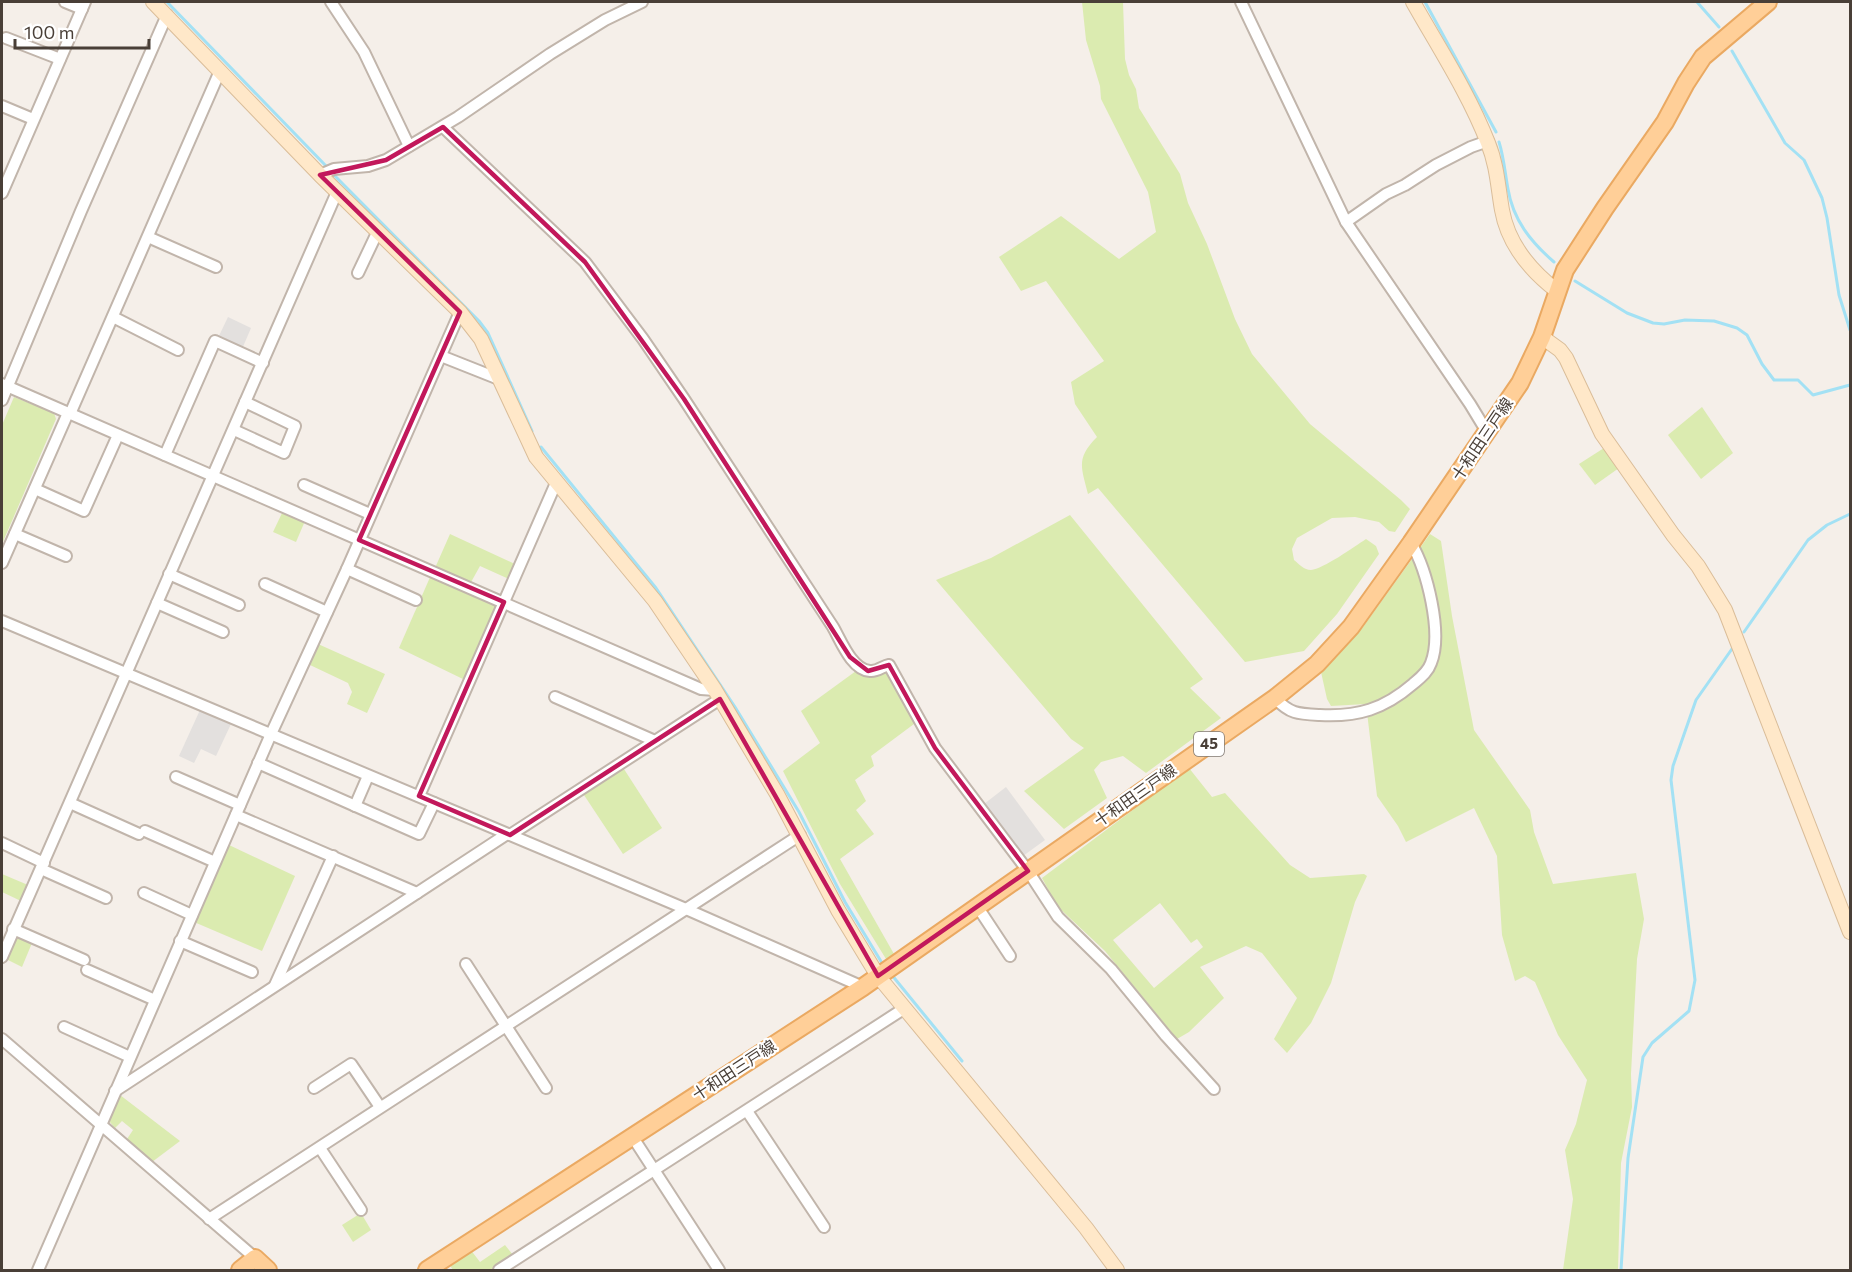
<svg xmlns="http://www.w3.org/2000/svg" width="1852" height="1272" viewBox="0 0 1852 1272" font-family="Commissioner,'Noto Sans JP',sans-serif">
  <rect width="100%" height="100%" fill="#f5efe9"/>
  <!-- green -->
  <g fill="#dbebb0" fill-rule="evenodd">
    <path d="M1082,2H1123L1125,59L1129,75L1136,89L1139,108L1180,174L1188,203L1207,244L1235,319L1252,354L1310,424L1401,500L1410,509L1395,532L1389,531L1379,522L1355,517L1332,518L1297,538L1292,549L1294,560C1299,564 1304,570 1311,570C1323,569 1354,547 1366,539L1376,546L1379,554L1337,614L1304,651L1245,662L1098,488L1088,494C1081,467 1076,458 1097,437L1075,404L1071,382L1104,361L1046,281L1021,291L999,257L1061,216L1119,259L1156,232L1148,192L1101,99L1100,86L1086,40Z"/>
    <path d="M14,397L54,413L56,419L2,544V425Z"/>
    <path d="M1702,407L1733,453L1701,479L1668,435Z"/>
    <path d="M1604,448L1619,468L1595,485L1579,464Z"/>
    <path d="M283,511L305,521L296,542L273,532Z"/>
    <path d="M1070,515L1203,679L1190,688L1221,718L1146,773L1123,756L1101,762L1094,770L1107,798L1064,829L1024,791L1084,748L1071,739L936,580L991,558Z"/>
    <path d="M450,534L517,565L511,580L480,566L470,584L435,568Z"/>
    <path d="M1430,534L1441,541L1452,616L1474,730L1530,810L1534,832L1553,884L1636,873L1644,919L1637,959L1631,1074L1632,1107L1621,1163L1618,1270H1563L1573,1199L1565,1150L1576,1124L1587,1080L1558,1035L1535,982L1525,976L1515,981L1502,935L1497,856L1474,808L1406,842L1398,826L1377,796L1366,704L1331,706L1327,699L1321,672L1363,627Z"/>
    <path d="M431,575L498,604L465,680L399,648Z"/>
    <path d="M318,644L385,674L367,713L347,704L352,692L348,683L310,665Z"/>
    <path d="M886,669L918,721L871,756L874,766L855,780L866,801L856,810L874,834L840,859L894,954L886,959L840,884L783,771L820,743L801,711L856,671L871,677Z"/>
    <path d="M622,766L662,828L623,854L582,792Z"/>
    <path d="M1189,768L1212,797L1225,793L1290,865L1310,878L1364,874L1367,876L1355,902L1331,983L1311,1023L1287,1053L1274,1039L1297,998L1262,953L1246,946L1200,967L1224,998L1189,1032L1177,1039L1105,951L1057,906L1042,878ZM1160,903L1191,943L1197,939L1203,947L1154,988L1113,940Z"/>
    <path d="M229,845L295,876L262,951L194,922Z"/>
    <path d="M2,874L28,885L21,901L2,892Z"/>
    <path d="M19,937L32,943L22,967L6,959L15,938Z"/>
    <path d="M120,1095L180,1141L152,1162L127,1139L133,1130L122,1121L115,1128L109,1121Z"/>
    <path d="M361,1213L371,1230L353,1242L342,1225Z"/>
    <path d="M505,1245L513,1255L490,1270H453L449,1264L470,1249L480,1262Z"/>
  </g>
  <!-- parking -->
  <g fill="#e3e0de">
    <path d="M228,317L251,328L242,349L218,338Z"/>
    <path d="M200,710L231,724L216,756L201,749L194,763L179,756Z"/>
    <path d="M1006,787L1045,840L1023,856L984,804Z"/>
  </g>
  <g fill="none" stroke-linecap="round" stroke-linejoin="round">
    <!-- stream -->
    <g stroke="#a3e1f4" stroke-width="3">
      <path d="M167,2L328,168"/>
      <path d="M1425,2L1496,132"/>
      <path d="M1697,2L1719,27"/>
      <path d="M1732,51L1785,143L1804,160L1822,198L1827,218L1839,295L1850,330"/>
      <path d="M1499,142C1504,158 1505,173 1508,189C1513,220 1531,242 1554,262"/>
      <path d="M332,173L479,321L488,333L532,431"/>
      <path d="M1575,281L1627,313L1653,323L1664,324L1685,320L1714,321L1737,328L1747,335L1762,364L1774,380H1798L1813,395L1850,385"/>
      <path d="M541,447L656,588L735,707L799,812L845,902L882,963"/>
      <path d="M1744,632L1808,540L1827,525L1850,514"/>
      <path d="M891,974L962,1061"/>
      <path d="M1621,1270L1628,1158L1643,1057L1652,1043L1689,1011L1695,980L1671,780L1673,766L1696,700L1734,646"/>
    </g>
    <!-- street casing -->
    <g stroke="#c1b5ab" stroke-width="14">
      <g id="street">
        <path d="M65,2L82,9"/>
        <path d="M331,2L364,52L409,146"/>
        <path d="M1241,2L1346,222L1470,404L1487,432"/>
        <path d="M6,38L60,59"/>
        <path d="M2,106L33,119"/>
        <path d="M443,127L585,262L643,339L684,399L833,627C841,641 852,670 870,671C877,672 883,666 889,665L935,748L1028,871L1058,917L1111,969L1166,1036L1214,1089"/>
        <path d="M320,175L334,169L368,166L386,160L458,117L550,54L605,20L642,2"/>
        <path d="M2,193L85,2"/>
        <path d="M1346,222L1386,194L1405,185L1436,165L1471,147L1488,141"/>
        <path d="M148,237L216,267"/>
        <path d="M358,273L377,233"/>
        <path d="M113,317L178,350"/>
        <path d="M441,356L499,379"/>
        <path d="M2,384L701,689L715,690"/>
        <path d="M2,400L81,211L167,15"/>
        <path d="M70,414L220,71"/>
        <path d="M234,430L284,453L295,426L245,402"/>
        <path d="M165,455L215,341L263,363"/>
        <path d="M304,485L370,514"/>
        <path d="M35,489L84,511L118,435"/>
        <path d="M15,534L66,556"/>
        <path d="M2,563L68,413"/>
        <path d="M347,569L416,600"/>
        <path d="M169,574L239,605"/>
        <path d="M265,584L327,612"/>
        <path d="M157,603L223,632"/>
        <path d="M2,621L686,909L863,987"/>
        <path d="M555,697L655,741"/>
        <path d="M1275,698C1290,714 1298,714 1320,715C1358,717 1384,709 1413,684C1420,678 1428,672 1431,663C1443,633 1427,570 1411,543"/>
        <path d="M258,763L419,834L434,803"/>
        <path d="M176,777L240,805"/>
        <path d="M419,796L556,483"/>
        <path d="M70,803L139,834"/>
        <path d="M355,806L368,776"/>
        <path d="M236,815L417,893"/>
        <path d="M145,831L215,862"/>
        <path d="M510,835L720,699"/>
        <path d="M2,843L44,863"/>
        <path d="M41,869L106,898"/>
        <path d="M144,893L192,915"/>
        <path d="M977,906L1010,956"/>
        <path d="M13,929L84,960"/>
        <path d="M180,941L252,972"/>
        <path d="M2,957L337,192"/>
        <path d="M466,964L546,1088"/>
        <path d="M87,970L155,1000"/>
        <path d="M275,985L333,856"/>
        <path d="M64,1027L130,1057"/>
        <path d="M2,1039L255,1258"/>
        <path d="M314,1088L351,1064L380,1107"/>
        <path d="M115,1091L507,834"/>
        <path d="M747,1111L824,1227"/>
        <path d="M632,1136L719,1270"/>
        <path d="M320,1148L361,1210"/>
        <path d="M209,1219L800,835"/>
        <path d="M38,1270L271,734L347,569L460,312"/>
        <path d="M499,1270L905,1008"/>
      </g>
    </g>
    <!-- secondary casing -->
    <g stroke="#dabd99" stroke-width="16">
      <g id="secondary">
        <path d="M153,2L320,175L460,312L481,339L536,457L655,601L715,690L777,794L838,910L878,976L1086,1228L1117,1270"/>
        <path d="M1413,2C1439,48 1469,94 1488,143C1497,165 1498,187 1502,210C1508,244 1531,271 1557,291"/>
        <path d="M1542,337L1560,350L1566,358L1602,434L1673,535L1698,566L1725,610L1850,932"/>
      </g>
    </g>
    <!-- primary casing -->
    <g stroke="#eaa962" stroke-width="20">
      <g id="primary">
        <path d="M240,1270L255,1258L268,1270"/>
        <path d="M427,1270L863,987L1275,698L1317,664L1351,627L1411,543L1520,383L1542,337L1565,270L1605,208L1665,122L1686,83L1703,57L1768,2"/>
      </g>
    </g>
    <!-- street -->
    <use href="#street" stroke="#fff" stroke-width="10"/>
    <!-- secondary -->
    <use href="#secondary" stroke="#ffe8c9" stroke-width="14"/>
    <!-- primary -->
    <use href="#primary" stroke="#ffcf98" stroke-width="16"/>
  </g>
  <!-- marked area -->
  <path fill="none" stroke="#c2185b" stroke-width="4.5" stroke-linejoin="round" d="M443,127L585,262L684,399L850,657L868,671L889,665L935,748L1028,871L878,976L720,699L510,835L419,796L504,602L359,540L460,312L320,175L386,160Z"/>
  <g text-anchor="middle" stroke-width="4.5" stroke-linejoin="round" paint-order="stroke">
    <!-- shield labels -->
    <rect fill="#fff" stroke="#807973" stroke-width="1.5" x="1194" y="732" width="30" height="24" rx="4.5"/>
    <g font-size="15" font-weight="bold" fill="#493f37">
      <text x="1209" y="749">45</text>
    </g>
    <!-- street labels -->
    <g font-size="16" fill="#493f37" stroke="#fff">
      <text transform="translate(1482 439) rotate(-56)" y="6">十和田三戸線</text>
      <text transform="translate(1135 795) rotate(-35)" y="6">十和田三戸線</text>
      <text transform="translate(734 1070) rotate(-33)" y="6">十和田三戸線</text>
    </g>
  </g>
  <!-- border -->
  <rect width="1852" height="1272" fill="none" stroke="#493f37" stroke-width="6"/>
  <!-- scale -->
  <path d="M15 39v9h134v-9" fill="none" stroke="#493f37" stroke-width="3"/>
  <text x="24" y="39" font-size="18" fill="#493f37" stroke="#ffffff" stroke-width="4.5" paint-order="stroke">100 m</text>
</svg>
